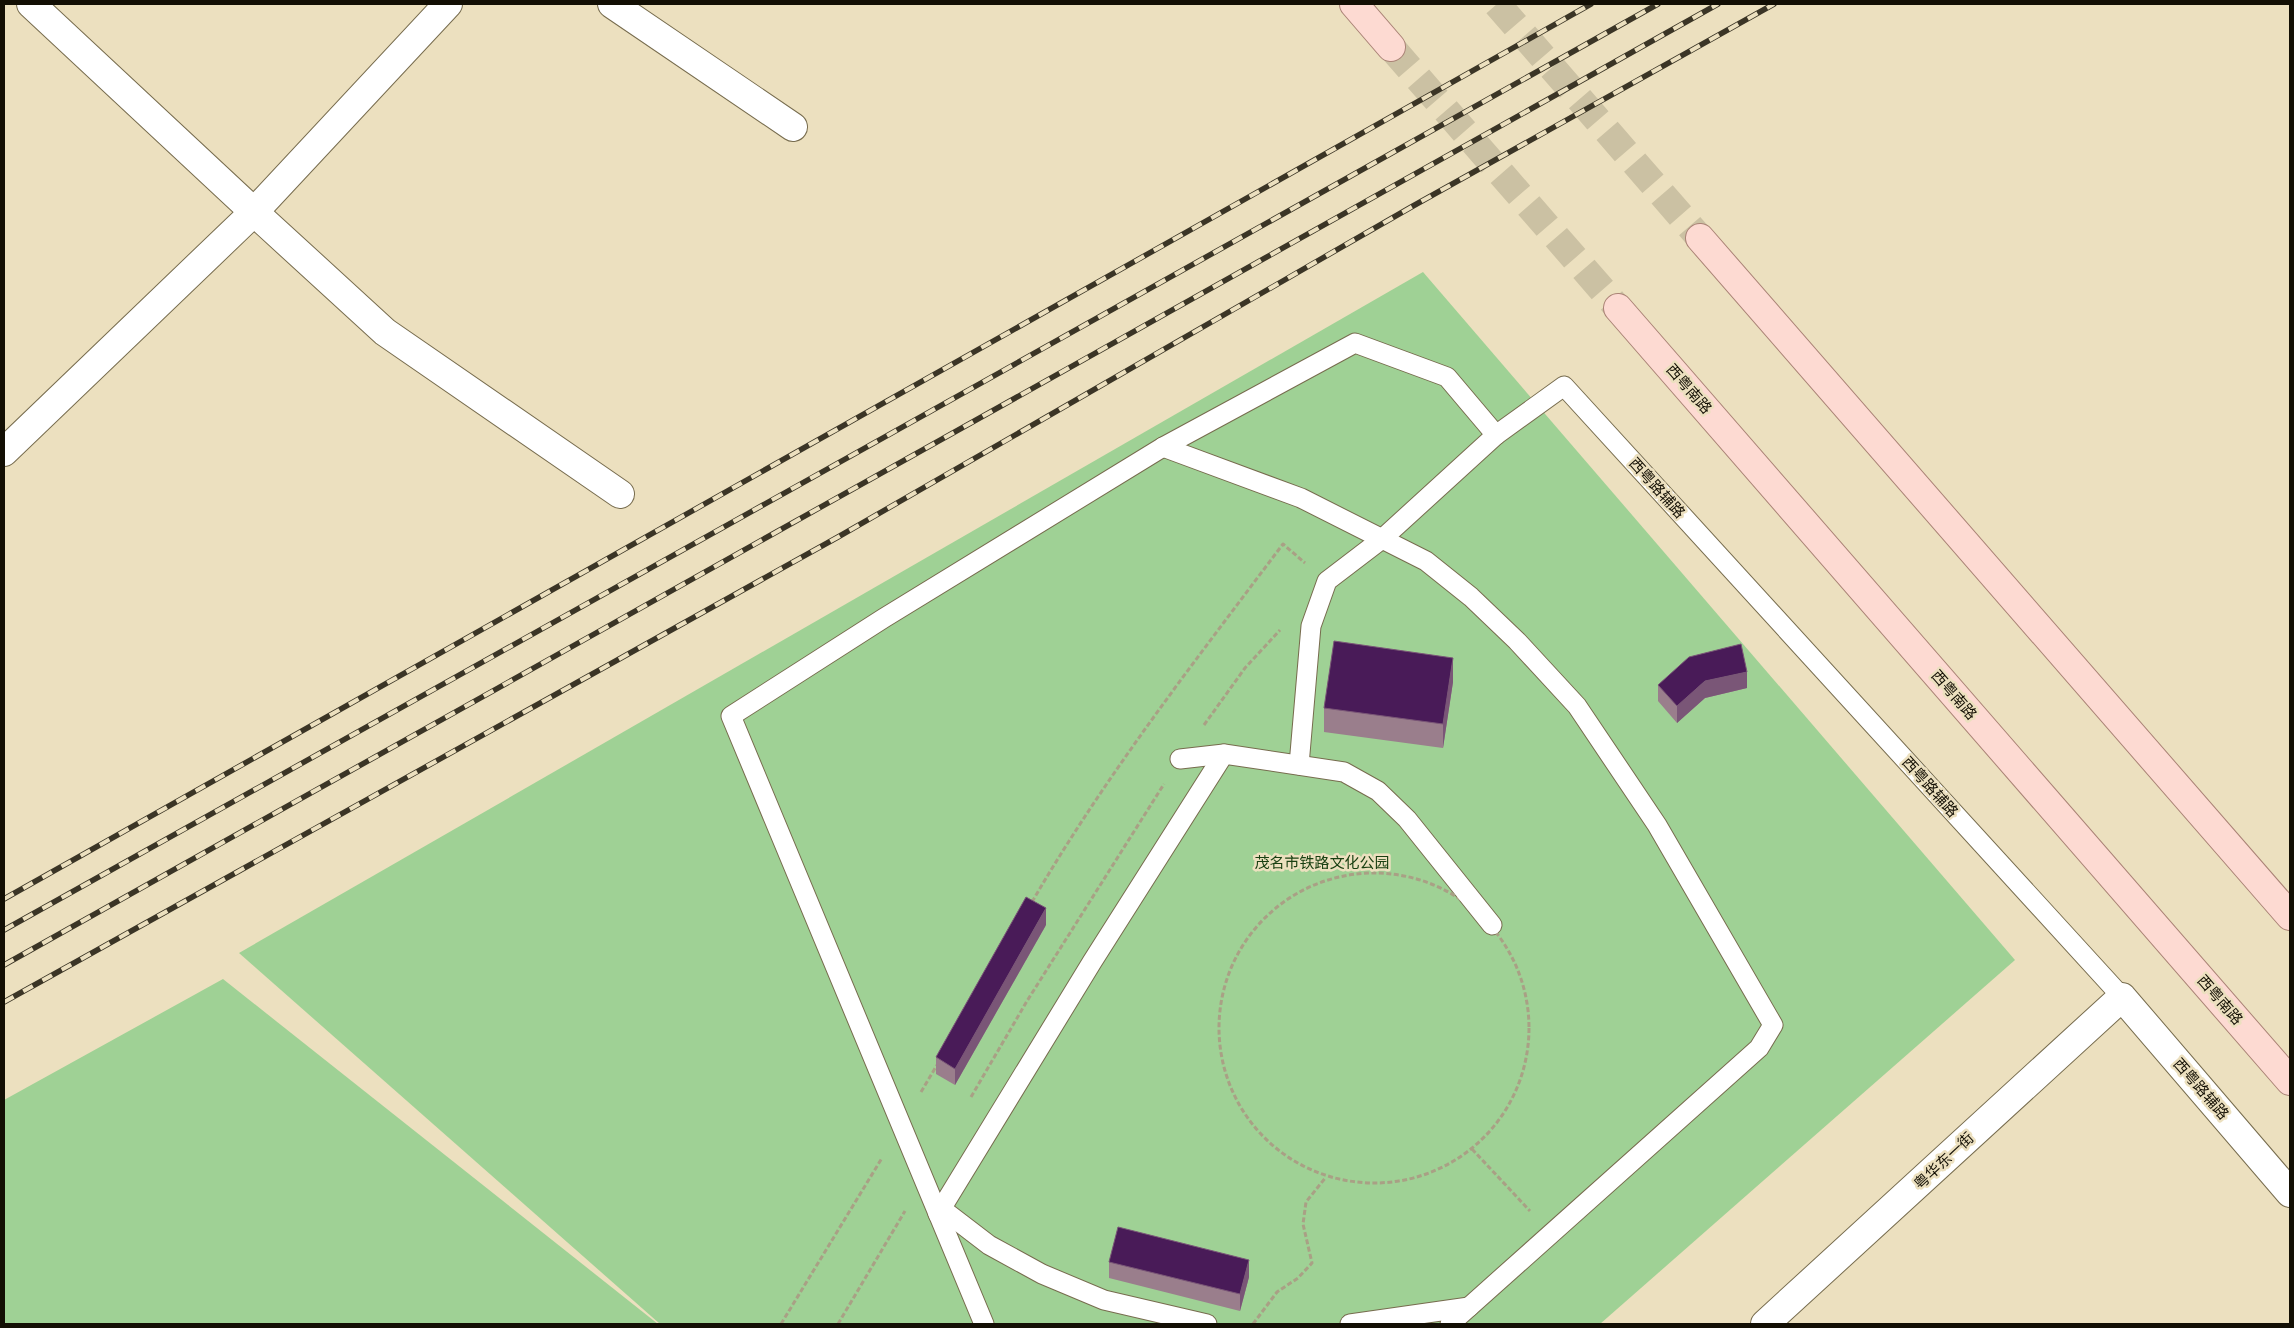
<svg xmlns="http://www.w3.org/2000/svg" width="2294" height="1328" viewBox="0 0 2294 1328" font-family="Montserrat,'Noto Sans SC',sans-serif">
  <rect width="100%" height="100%" fill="#ece0bf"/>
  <!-- green -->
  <g fill="#9fd195">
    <path d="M1423,272L2015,960L1600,1324H660L239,953Z"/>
    <path d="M223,979L658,1324H4V1100Z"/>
  </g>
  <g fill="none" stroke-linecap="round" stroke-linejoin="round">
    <!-- primary-tunnel -->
    <g stroke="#cbc1a3" stroke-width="28" stroke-dasharray="28 14" stroke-linecap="butt">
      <path d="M1497,4L1700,238"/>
      <path d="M1391,47L1618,308"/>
    </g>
    <!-- lane casing -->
    <g stroke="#776c4e" stroke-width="21">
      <g id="lane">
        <path d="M1163,447L1301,498L1426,561L1471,597L1517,641L1577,706L1657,825L1773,1025L1759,1048L1450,1324"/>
        <path d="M1180,759L1224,754L1344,772L1378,791L1407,819L1492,925"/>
        <path d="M1299,765L1311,626L1327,581L1382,539L1496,435"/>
        <path d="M942,1209L989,1245L1042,1274L1104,1300L1207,1324"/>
        <path d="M938,1214L1092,962L1224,754"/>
        <path d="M984,1324L731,716L884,618L1163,447L1355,343L1447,377L1496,435L1564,386L2122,997"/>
        <path d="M1350,1324L1469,1307"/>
      </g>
    </g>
    <!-- street casing -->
    <g stroke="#776c4e" stroke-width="30">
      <g id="street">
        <path d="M31,4L254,212L448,4"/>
        <path d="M612,4L793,127"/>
        <path d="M4,452L254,212L385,332L620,494"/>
        <path d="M1765,1324L2122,997L2290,1193"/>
      </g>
    </g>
    <!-- primary casing -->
    <g stroke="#aa8376" stroke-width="30">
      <g id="primary">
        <path d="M1354,4L1391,47"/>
        <path d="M1700,238L2290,916"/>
        <path d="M1618,308L2290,1081"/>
      </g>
    </g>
    <!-- path -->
    <g stroke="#a9a085" stroke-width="3" stroke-dasharray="5 2.5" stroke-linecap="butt">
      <path d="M1204,725L1245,668L1280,630"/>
      <circle cx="1374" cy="1028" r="155"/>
      <path d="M1032,902C1105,776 1195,661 1283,544L1305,563"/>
      <path d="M921,1092L937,1065"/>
      <path d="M971,1097L1027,1001L1164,784"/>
      <path d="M1472,1149L1530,1211"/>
      <path d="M781,1324L882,1158"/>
      <path d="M838,1324L905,1211"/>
      <path d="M1253,1324L1277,1292L1298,1278L1312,1263L1303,1224L1306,1202L1326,1177"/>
    </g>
    <!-- lane -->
    <use href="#lane" stroke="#fff" stroke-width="19"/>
    <!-- street -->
    <use href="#street" stroke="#fff" stroke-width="28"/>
    <!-- primary -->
    <use href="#primary" stroke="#fddad2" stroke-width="28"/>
    <!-- rail casing -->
    <g stroke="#3b3526" stroke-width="5.5">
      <g id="rail">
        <path d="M4,899L1591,4"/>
        <path d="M4,930L1658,4"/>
        <path d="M4,965L1718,4"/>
        <path d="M4,1002L838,537L1413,206L1774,4"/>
      </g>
    </g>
    <!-- rail -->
    <use href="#rail" stroke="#ece0bf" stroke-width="4" stroke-dasharray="11" stroke-linecap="butt"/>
  </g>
  <!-- wall -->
  <g fill="#9a7e8c">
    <path d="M1453,682L1443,748L1324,732V708Z"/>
    <path d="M1658,685L1747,688L1705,698L1677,723L1658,701Z"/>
    <path d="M1046,925L955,1085L936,1074V1057Z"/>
    <path d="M1109,1262L1249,1277L1240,1311L1109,1278Z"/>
  </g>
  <!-- shaded-wall -->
  <g fill="#7a5677">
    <path d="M1453,658V682L1443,748V724Z"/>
    <path d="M1747,672V688L1705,698L1677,723V706L1705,681Z"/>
    <path d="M1046,908V925L955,1085V1069Z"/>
    <path d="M1249,1260V1277L1240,1311V1294Z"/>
  </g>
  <!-- building -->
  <g fill="#491b58" stroke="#7a5677">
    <path d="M1334,641L1453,658L1443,724L1324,708Z"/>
    <path d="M1741,644L1747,672L1705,681L1677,706L1658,685L1689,657Z"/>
    <path d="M1026,897L1046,908L955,1069L936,1057Z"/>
    <path d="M1118,1227L1249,1260L1240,1294L1109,1262Z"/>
  </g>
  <g text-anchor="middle" stroke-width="5" stroke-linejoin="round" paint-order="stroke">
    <!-- street labels -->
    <g font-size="15" fill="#130f04" stroke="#ece0bf">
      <text transform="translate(1689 389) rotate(49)" y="5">西粤南路</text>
      <text transform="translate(1657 488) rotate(48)" y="5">西粤路辅路</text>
      <text transform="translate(1954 695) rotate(49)" y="5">西粤南路</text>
      <text transform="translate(1930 787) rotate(48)" y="5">西粤路辅路</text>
      <text transform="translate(2220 1000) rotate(49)" y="5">西粤南路</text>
      <text transform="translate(2201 1089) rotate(49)" y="5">西粤路辅路</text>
      <text transform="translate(1944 1161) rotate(-43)" y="5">粤华东一街</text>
    </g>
    <!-- park labels -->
    <g font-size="15" fill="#194012" stroke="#ece0bf">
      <text x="1322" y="868">茂名市铁路文化公园</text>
    </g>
  </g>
  <!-- border -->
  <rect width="2294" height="1328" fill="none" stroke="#130f04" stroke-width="10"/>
</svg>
